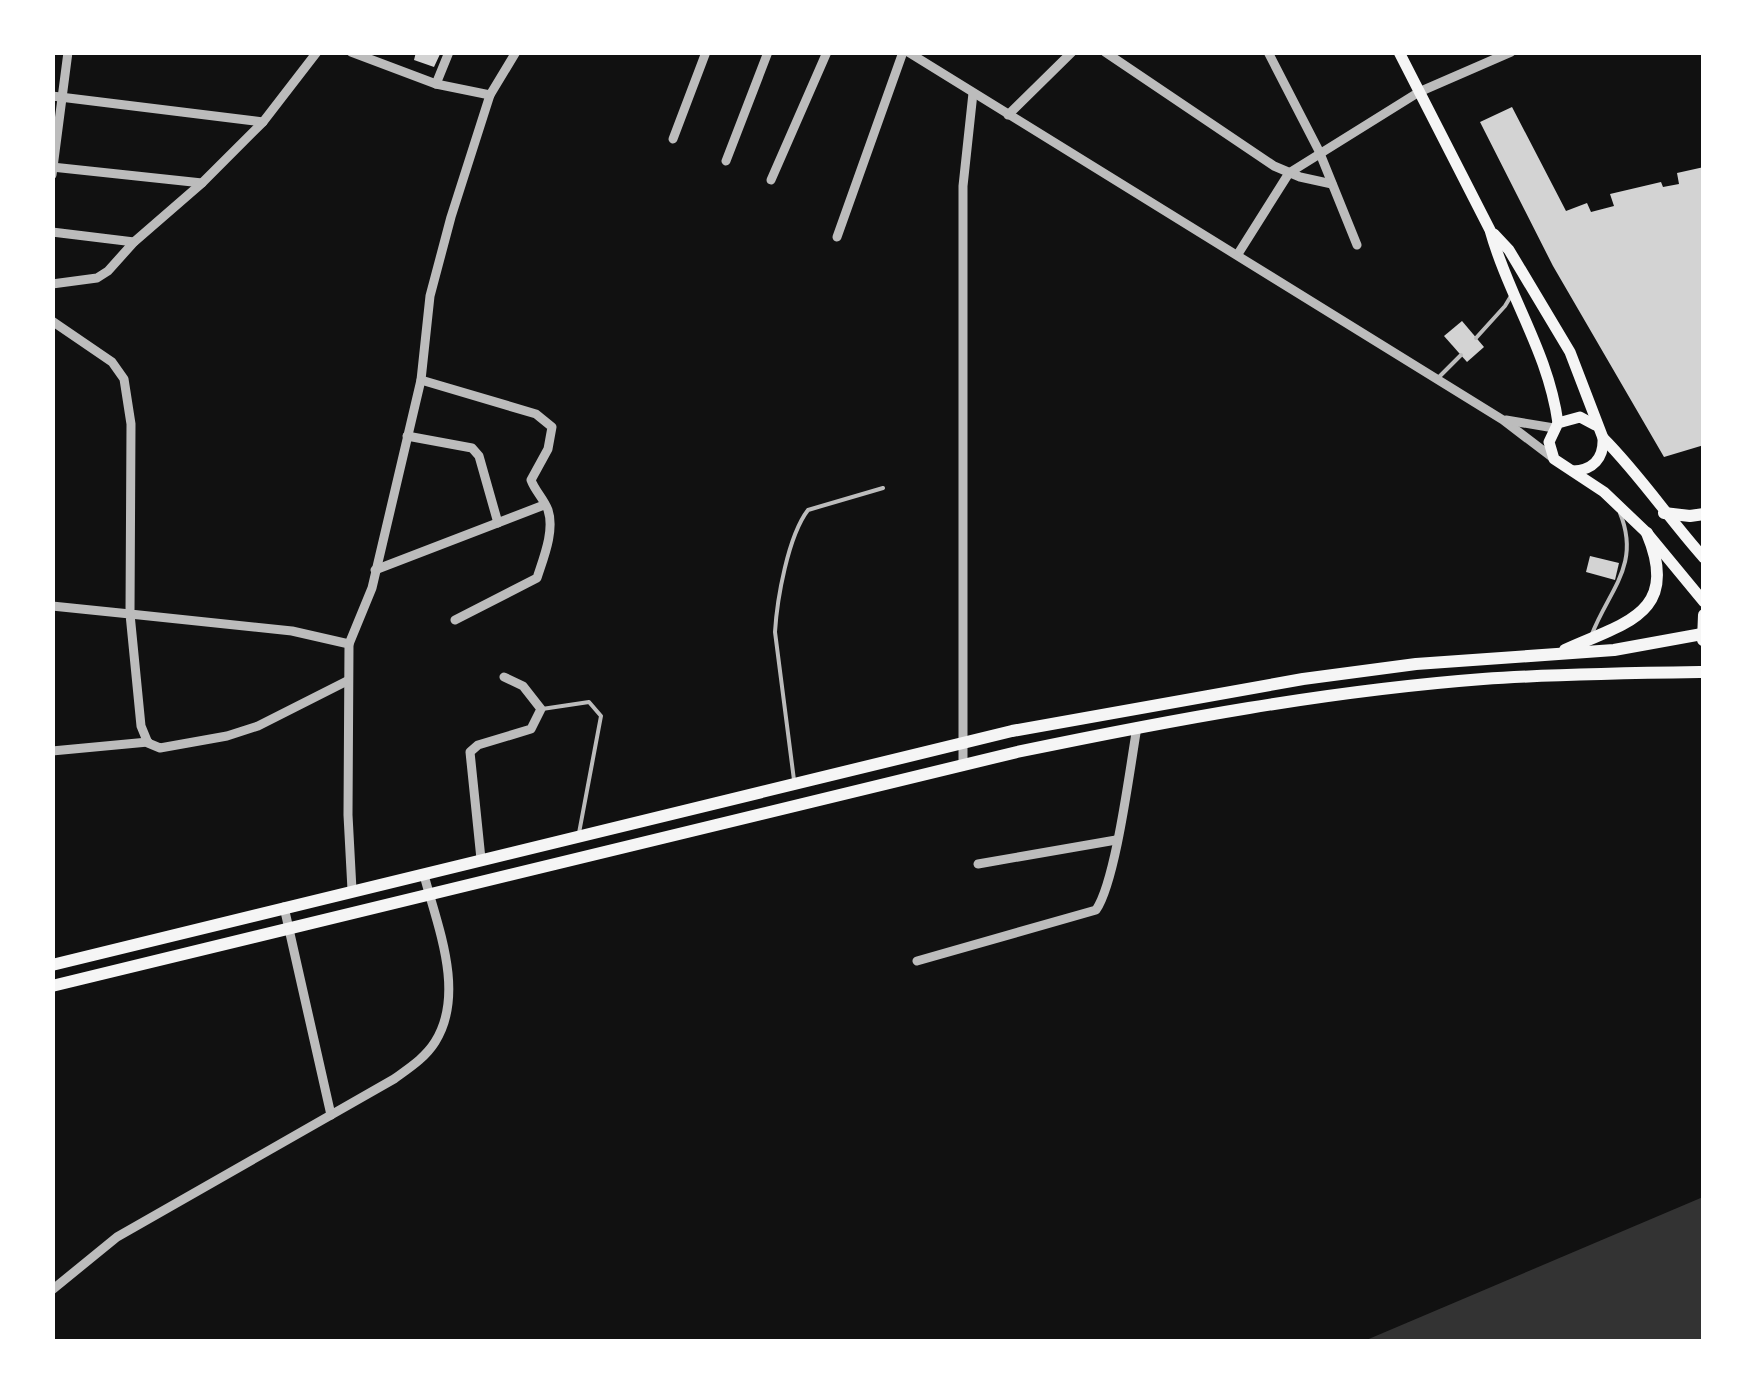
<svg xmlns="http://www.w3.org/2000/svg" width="1756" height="1394" viewBox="0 0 1756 1394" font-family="Merriweather,serif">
  <rect width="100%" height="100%" fill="#111"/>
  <!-- water -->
  <path fill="#333" d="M1703,1197V1341H1364Z"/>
  <!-- building -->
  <g fill="#d3d3d3">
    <path d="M416,52H441L434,67L414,60Z"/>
    <path d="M1512,107L1566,211L1587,203L1591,212L1614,206L1610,194L1661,182L1663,187L1679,184L1677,173L1704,167V445L1664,457L1553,266L1480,122Z"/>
    <path d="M1462,321L1484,347L1467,362L1444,336Z"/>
    <path d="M1590,556L1619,563L1615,580L1586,572Z"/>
  </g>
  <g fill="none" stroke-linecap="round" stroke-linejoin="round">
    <!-- service -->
    <g stroke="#bcbcbc" stroke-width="4">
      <path d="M1476,338L1505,306L1511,296"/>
      <path d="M1437,379L1461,355"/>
      <path d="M1592,634C1609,590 1641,565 1620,513"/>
      <path d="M542,709L589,702L601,716L579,833"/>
      <path d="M794,780L775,632C777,599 788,536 808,510L883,488"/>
    </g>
    <!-- minor -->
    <g stroke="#bcbcbc" stroke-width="9">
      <path d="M351,52L436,84L490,95"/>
      <path d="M908,52L1503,420L1553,458"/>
      <path d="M1105,52L1274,166L1300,177L1332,184"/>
      <path d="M1268,52L1319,151L1357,245"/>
      <path d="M436,84L449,52"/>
      <path d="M52,96L263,122"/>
      <path d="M1008,115L1072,52"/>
      <path d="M673,139L706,52"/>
      <path d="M726,161L768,52"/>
      <path d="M52,167L202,183"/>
      <path d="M52,175L68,52"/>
      <path d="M771,180L827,52"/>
      <path d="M52,232L134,242"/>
      <path d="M837,237L903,52"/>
      <path d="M1238,254L1289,173L1419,92L1511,52"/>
      <path d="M52,284L97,278L108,271L134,242L202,183L263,122L317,52"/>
      <path d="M52,321L112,362L124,379L131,424L130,614L292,631L349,644L348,815L352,890"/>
      <path d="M421,380L536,414L552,427L548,449L531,480C535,491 544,499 548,510C555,531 543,559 537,578L455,620"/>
      <path d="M1506,420L1554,428"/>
      <path d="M407,436L472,448L479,456L498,523"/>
      <path d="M375,570L544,505"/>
      <path d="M52,606L130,614L141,726L148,743L160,748L227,736L258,726L347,681"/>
      <path d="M349,644L372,588L421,380L430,296L451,217L490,95L516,52"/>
      <path d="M52,751L148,742"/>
      <path d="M963,766V186L973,93"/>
      <path d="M481,859L470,752L478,745L531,729L541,709L523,686L504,677"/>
      <path d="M978,864L1116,840"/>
      <path d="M284,907L331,1115"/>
      <path d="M917,961L1096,910C1116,881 1130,767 1137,727"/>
      <path d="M52,1290L117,1237L394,1079C409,1068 425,1058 435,1042C466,993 437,925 424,875"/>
    </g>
    <!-- secondary -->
    <g stroke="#f5f5f5" stroke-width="11">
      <path d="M1399,52L1490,230C1509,298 1548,351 1558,423"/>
      <path d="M1494,234L1509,250L1570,352L1603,438C1604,458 1593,470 1573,471"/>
      <path d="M1595,425L1580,417L1558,423L1549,442L1554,459L1604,492L1647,533L1704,602"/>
      <path d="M1603,438C1640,475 1669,519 1704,558"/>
    </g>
    <!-- primary -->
    <g stroke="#f5f5f5" stroke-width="12">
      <path d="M1664,513L1690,516L1704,514"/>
      <path d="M1703,640L1704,615"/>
      <path d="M1565,650C1624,623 1681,614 1647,533"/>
      <path d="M52,965L1012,731L1303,679L1416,664L1614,650L1702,634"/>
      <path d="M52,986L1017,752C1171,720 1326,691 1483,679C1554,674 1632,673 1704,672"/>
    </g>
  </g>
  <!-- border -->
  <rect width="1756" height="1394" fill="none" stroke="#ffffff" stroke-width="110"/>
</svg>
